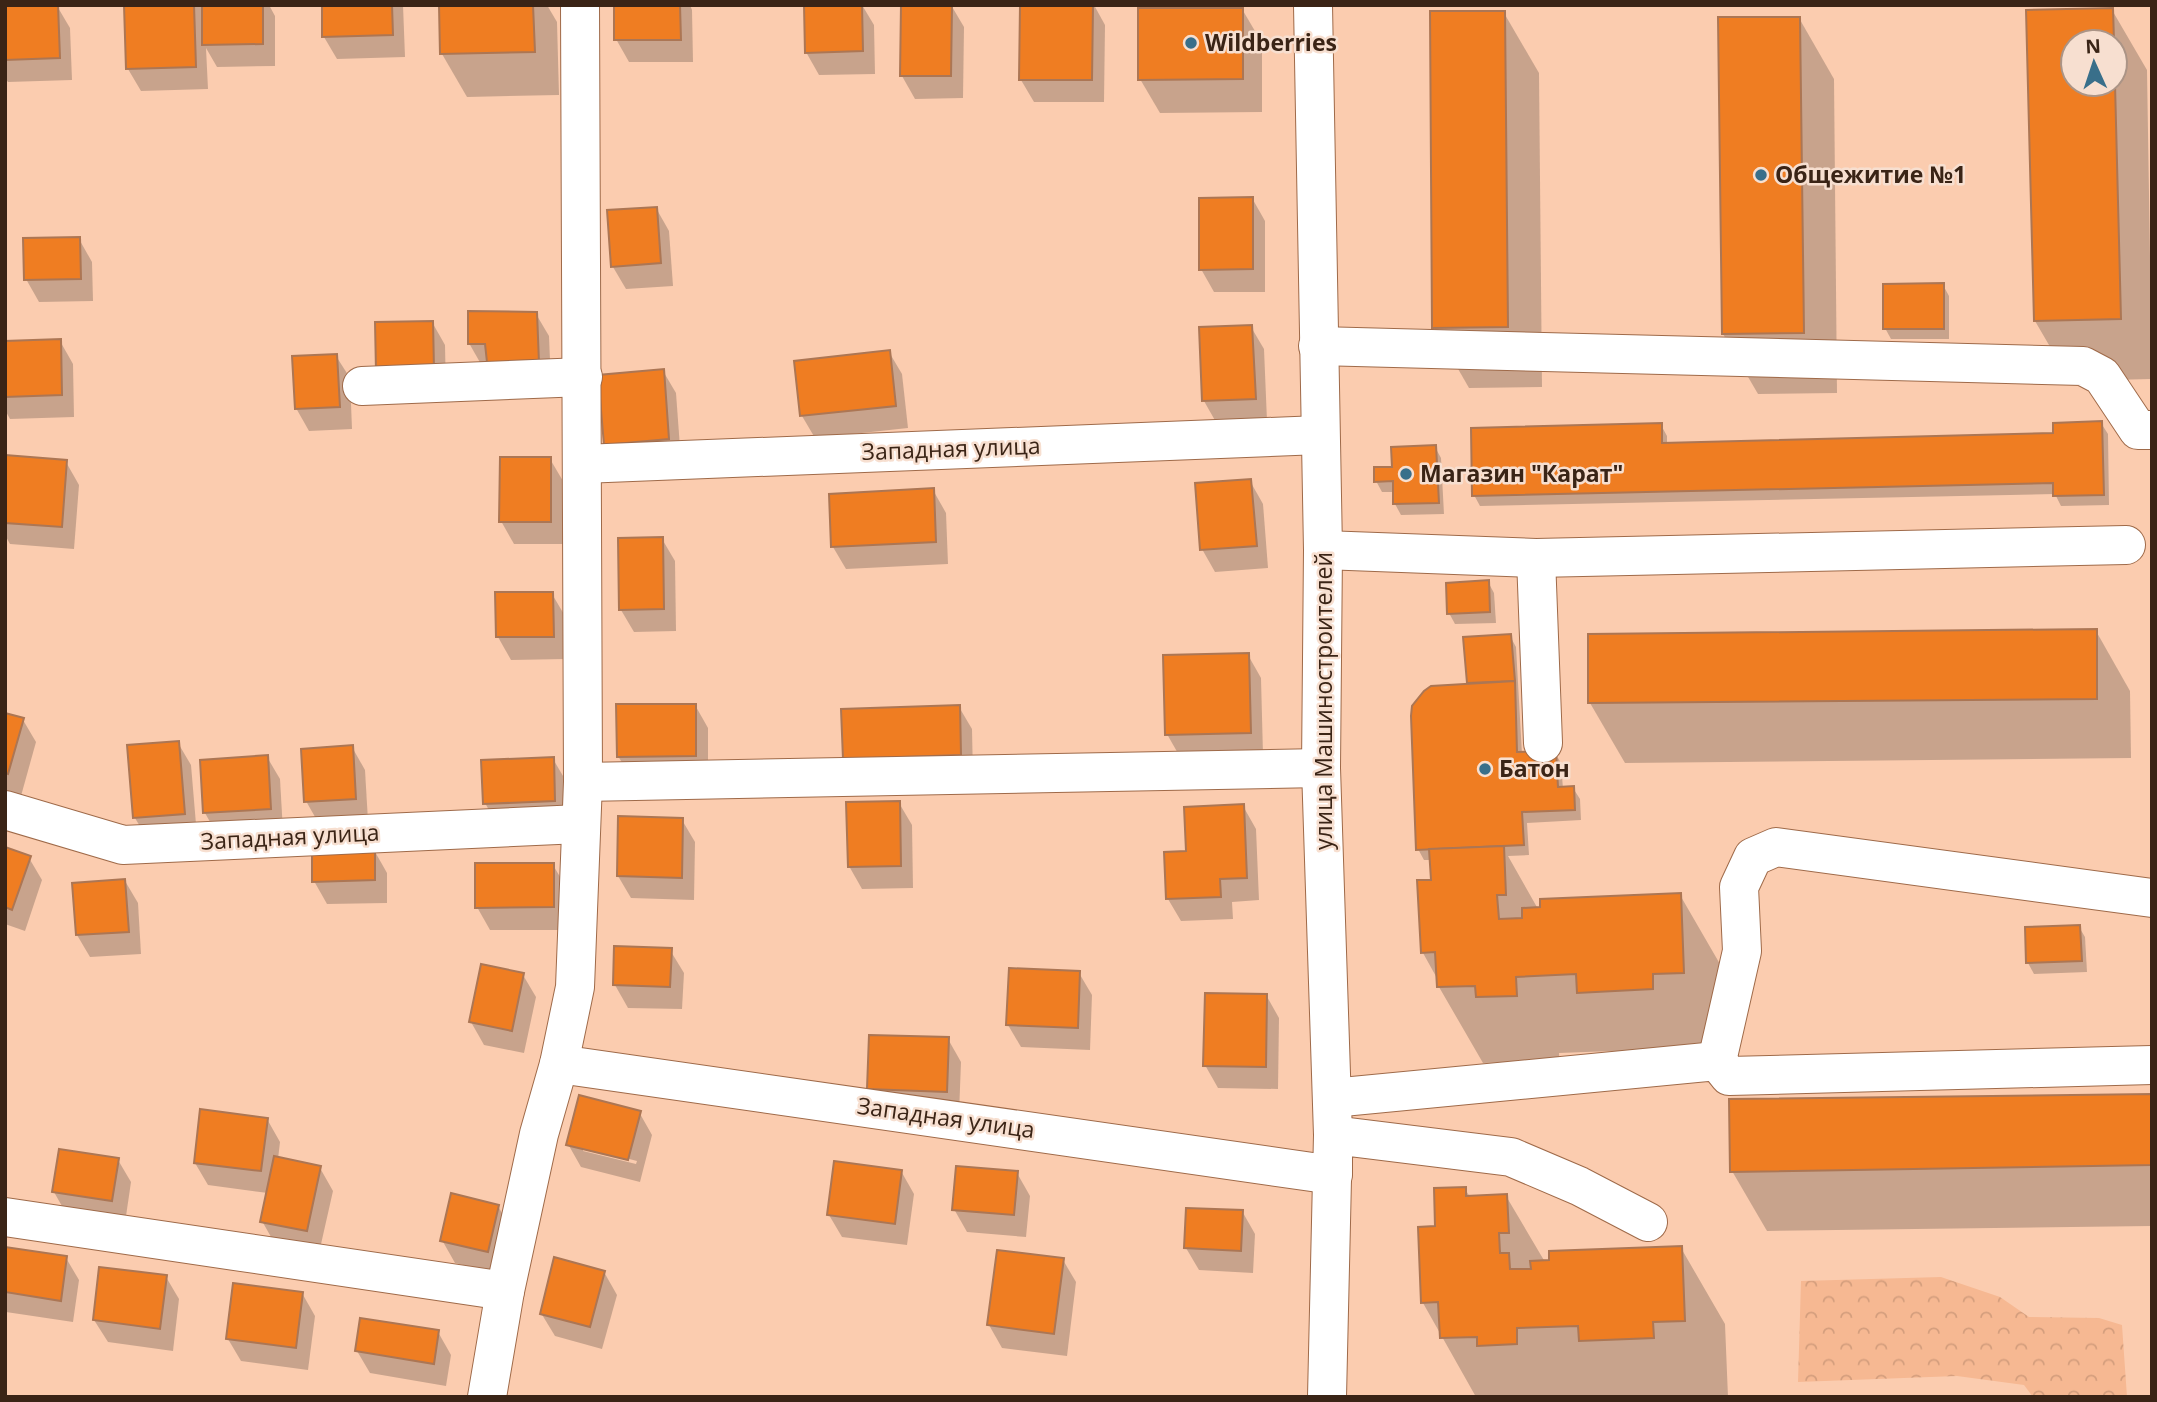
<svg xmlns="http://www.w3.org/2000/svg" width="2157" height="1402" viewBox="0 0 2157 1402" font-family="'Open Sans',sans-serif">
  <defs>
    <pattern id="park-crowns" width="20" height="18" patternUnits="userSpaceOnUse" patternTransform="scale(1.75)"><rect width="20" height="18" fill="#f6b892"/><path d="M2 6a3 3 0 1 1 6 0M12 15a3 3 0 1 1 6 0" fill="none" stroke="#d49e7d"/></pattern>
  </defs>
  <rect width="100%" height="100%" fill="#fbccaf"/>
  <!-- park -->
  <path fill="url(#park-crowns)" d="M1941,1277L2000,1297L2029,1317L2099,1318L2122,1325L2127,1397H2033L2024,1385L1957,1376L1798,1382L1801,1281Z"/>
  <!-- shadow -->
  <g fill="#0003" fill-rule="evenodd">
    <path d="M126,5H269L275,16V66L217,67L206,48L208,89L141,91L128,69Z"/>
    <path d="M323,5H403L405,57L337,59L324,37Z"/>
    <path d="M441,5H547L557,22L559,95L467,97L442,54Z"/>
    <path d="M616,5H690L692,10L693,62H629L616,39Z"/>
    <path d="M805,5H862L874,25L875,74L819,75L806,52Z"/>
    <path d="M951,5L964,27L963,98L915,99L902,76Z"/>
    <path d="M1022,5H1094L1105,25L1104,102H1034L1021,80Z"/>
    <path d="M57,6L70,28L72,80L8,82L5,78V7Z"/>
    <path d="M1242,9L1262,43V112L1160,113L1140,79Z"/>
    <path d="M2112,10L2147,70L2152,379L2070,381L2035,321L2028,12ZM2073,42H2115V84H2073Z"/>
    <path d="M1504,13L1539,73L1542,387L1469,388L1434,327Z"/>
    <path d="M1799,18L1834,79L1837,393L1758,394L1723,334Z"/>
    <path d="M1252,198L1265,221V292H1214L1201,269Z"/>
    <path d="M656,208L669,231L673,286L626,289L613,267Z"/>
    <path d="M79,239L92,262L93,301L39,302L26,279Z"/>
    <path d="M1943,285L1949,296V339H1891L1885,328Z"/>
    <path d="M536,314L549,336L551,385L482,366L469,343Z"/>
    <path d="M432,322L445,345L446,392L390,393Z"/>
    <path d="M1251,327L1264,349L1267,421L1217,424L1204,401L1200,329Z"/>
    <path d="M60,341L73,364L74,417L10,419L5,410V343Z"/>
    <path d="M889,352L902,374L908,428L815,438L802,416Z"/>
    <path d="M336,356L350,378L352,429L309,431L296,408Z"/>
    <path d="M663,371L676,393L681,461L605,444Z"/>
    <path d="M2101,423L2108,434L2109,505L2061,506L2055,494L1480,506L1474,495L1661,425L1667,436V444L2055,435Z"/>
    <path d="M1435,447L1441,458L1444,514L1401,515L1395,504V492H1382L1376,481L1393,469Z"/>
    <path d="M5,457L66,462L79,485L74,549L10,544L5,535Z"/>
    <path d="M550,459L563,481V544H514L501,521Z"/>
    <path d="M1250,481L1263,504L1268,568L1215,572L1202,549Z"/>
    <path d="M933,490L946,513L948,564L846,569L833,547Z"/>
    <path d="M662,539L675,561L676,631L634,632L621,610Z"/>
    <path d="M1488,582L1494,593L1496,623L1455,624L1449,613Z"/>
    <path d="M552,594L565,616L566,659L511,660L498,637Z"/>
    <path d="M2096,631L2130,691L2131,758L1625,763L1590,703Z"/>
    <path d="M1510,636L1516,647L1522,754L1555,753L1561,763L1563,789L1573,788L1580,799L1581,820L1527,823L1529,855L1508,856L1538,909L1680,895L1724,971L1727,1049L1623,1069L1613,1051L1559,1053L1560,1072L1516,1062L1483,1063L1439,987L1438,980L1423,953L1433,881L1432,860H1424L1418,849L1469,685L1465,639Z"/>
    <path d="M1248,655L1261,678L1263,755L1180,757L1167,734Z"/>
    <path d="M695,705L708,728V778L632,779L618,756Z"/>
    <path d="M959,707L972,729L973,777L844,758Z"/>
    <path d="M5,714L23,720L36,742L21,796L5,791Z"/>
    <path d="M178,743L191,765L197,836L148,840L135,818L128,747Z"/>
    <path d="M352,747L365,770L368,821L319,824L306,801Z"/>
    <path d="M267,757L280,779L283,831L218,836L205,813L201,761Z"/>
    <path d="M553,759L566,781L567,823L498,826L485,803Z"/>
    <path d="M899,803L912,825L913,888L862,889L849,866Z"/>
    <path d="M1243,806L1256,829L1259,900L1232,902L1233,919L1181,921L1168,899L1188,853Z"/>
    <path d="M682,820L695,842L694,900L631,898L618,876Z"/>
    <path d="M5,849L29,858L42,880L25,931L5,924Z"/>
    <path d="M374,850L387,873V903L327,904L314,881Z"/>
    <path d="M553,865L566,887V930H490L477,907Z"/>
    <path d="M125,881L138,903L141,954L90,957L77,935Z"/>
    <path d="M2079,927L2085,937L2087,972L2034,974L2028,963Z"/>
    <path d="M670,950L684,973L682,1009L628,1008L615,985Z"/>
    <path d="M1079,973L1092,995L1090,1050L1021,1047L1008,1025Z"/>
    <path d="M523,975L536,997L524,1053L484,1045L471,1022Z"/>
    <path d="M1266,995L1279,1018L1278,1089L1218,1088L1205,1065Z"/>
    <path d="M948,1039L961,1062L959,1114L869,1089Z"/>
    <path d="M2152,1095V1226L1767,1231L1732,1171Z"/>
    <path d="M639,1112L652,1135L640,1182L581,1167L568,1144ZM583,1147L637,1161L636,1164L583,1151Z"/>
    <path d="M267,1119L280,1142L278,1159L320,1168L333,1191L319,1253L275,1244L262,1221L268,1193L208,1185L195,1163Z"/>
    <path d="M118,1160L131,1182L125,1223L67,1215L54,1192Z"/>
    <path d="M901,1171L914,1194L907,1245L842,1237L829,1215Z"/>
    <path d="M1017,1173L1030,1196L1026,1237L967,1232L954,1209Z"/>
    <path d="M1465,1189L1470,1197L1506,1196L1545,1262L1681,1248L1725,1324L1728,1397H1476L1423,1303L1437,1228Z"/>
    <path d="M498,1206L511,1229L501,1274L455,1263L442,1240Z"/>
    <path d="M1242,1211L1255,1234L1253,1273L1199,1270L1186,1248Z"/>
    <path d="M5,1248L66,1258L79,1280L73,1322L6,1312Z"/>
    <path d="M1063,1260L1076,1282L1067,1356L1002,1348L989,1325Z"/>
    <path d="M604,1272L617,1295L602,1349L555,1336L541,1313Z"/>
    <path d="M166,1277L179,1299L173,1351L108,1342L94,1320Z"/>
    <path d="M302,1293L315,1316L308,1370L241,1361L228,1339Z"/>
    <path d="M438,1332L451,1355L446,1386L370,1373L357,1351Z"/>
  </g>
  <!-- building -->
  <g fill="#ef7d22" stroke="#ac7654" stroke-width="2">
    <path d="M58,5L60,58L5,60V6Z"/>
    <path d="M124,5H194L196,67L126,69Z"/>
    <path d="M202,5H263V44L202,45Z"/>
    <path d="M322,5H392L393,35L322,37Z"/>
    <path d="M439,5H533L535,52L440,54Z"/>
    <path d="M614,5H680L681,40H614Z"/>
    <path d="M804,5H862L863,51L805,53Z"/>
    <path d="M901,5H952L951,76H900Z"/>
    <path d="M1020,5H1093L1092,80H1019Z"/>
    <path d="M1138,8H1243V79L1138,80Z"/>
    <path d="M2113,8L2114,42H2073V84H2115L2121,319L2034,321L2026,10Z"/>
    <path d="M1430,11H1505L1508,327L1432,328Z"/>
    <path d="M1718,17H1800L1804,333L1722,334Z"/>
    <path d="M1253,197V269L1199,270V198Z"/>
    <path d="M657,207L661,263L611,267L607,210Z"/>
    <path d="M80,237L81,279L24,280L23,238Z"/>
    <path d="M1944,283V329H1883V284Z"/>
    <path d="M468,311L537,312L539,363L487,362L485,344H468Z"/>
    <path d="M433,321L434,370L376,371L375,322Z"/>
    <path d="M1252,325L1256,399L1202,401L1199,327Z"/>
    <path d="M61,339L62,395L5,397V341Z"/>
    <path d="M890,350L896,406L800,416L794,361Z"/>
    <path d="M337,354L340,407L295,409L292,356Z"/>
    <path d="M664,369L669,439L604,445L598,375Z"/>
    <path d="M2102,421L2104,495L2053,496V483L1472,496L1471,428L1662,423V443L2053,433V423Z"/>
    <path d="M1436,445L1439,503L1393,504V481L1374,482V467H1392L1391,447Z"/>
    <path d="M5,455L67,460L62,527L5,523Z"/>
    <path d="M500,457H551V522H499Z"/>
    <path d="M1251,479L1257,546L1200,550L1195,483Z"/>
    <path d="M934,488L936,542L831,547L829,494Z"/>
    <path d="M663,537L664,609L619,610L618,538Z"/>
    <path d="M1489,580L1490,612L1447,614L1446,583Z"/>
    <path d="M495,592H553L554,637H496Z"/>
    <path d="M2097,629V699L1588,703V634Z"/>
    <path d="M1511,634L1515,681L1467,683L1463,637Z"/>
    <path d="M1249,653L1251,733L1165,735L1163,655Z"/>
    <path d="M1515,681L1517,752L1556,751L1558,787L1574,786L1575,810L1522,812L1524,845L1416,850L1411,716L1412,706L1424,691L1431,686Z"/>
    <path d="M616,704H696V756L617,757Z"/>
    <path d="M960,705L961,755L843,759L841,709Z"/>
    <path d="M5,713L24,718L8,774L5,773Z"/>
    <path d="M179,741L185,814L133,818L127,745Z"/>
    <path d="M353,745L356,799L304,802L301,749Z"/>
    <path d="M268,755L271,809L203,813L200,760Z"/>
    <path d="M554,757L555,801L483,804L481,760Z"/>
    <path d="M900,801L901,866L848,867L846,802Z"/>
    <path d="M1244,804L1247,878L1220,879L1221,897L1166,899L1164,852L1186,851L1184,807Z"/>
    <path d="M618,816L683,818L682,878L617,876Z"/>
    <path d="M1504,846L1506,895H1497L1499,919L1522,918V908L1540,907V899L1681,893L1684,973L1653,974V989L1577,993L1576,974L1516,977L1517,996L1476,997L1475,986L1437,987L1435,952L1421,953L1417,880H1431L1429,849Z"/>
    <path d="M5,847L31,856L12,910L5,907Z"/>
    <path d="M375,848V880L312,882V850Z"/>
    <path d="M475,863H554V907L475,908Z"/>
    <path d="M125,879L129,932L76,935L72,883Z"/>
    <path d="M2080,925L2082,961L2026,963L2025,927Z"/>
    <path d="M614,946L672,948L670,987L613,985Z"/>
    <path d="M481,964L524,973L512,1031L469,1022Z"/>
    <path d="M1009,968L1080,971L1078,1028L1006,1025Z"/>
    <path d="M1205,993L1267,994L1266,1067L1203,1066Z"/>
    <path d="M869,1035L949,1037L947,1092L867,1089Z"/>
    <path d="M2152,1094V1165L1730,1172L1729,1099Z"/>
    <path d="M579,1095L641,1111L628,1160L566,1145Z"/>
    <path d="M200,1109L268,1118L261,1171L194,1163Z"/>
    <path d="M59,1149L119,1158L112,1201L52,1192Z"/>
    <path d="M274,1156L321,1166L307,1231L260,1222Z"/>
    <path d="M834,1161L902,1170L895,1224L827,1215Z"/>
    <path d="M956,1166L1018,1171L1014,1215L952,1210Z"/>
    <path d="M1466,1187V1196L1507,1194L1509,1233H1499L1500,1253H1509L1510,1269H1531L1530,1261L1549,1260V1251L1682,1246L1685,1321L1653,1322L1654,1338L1579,1341L1578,1326L1517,1328V1344L1477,1346V1337L1440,1338L1438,1302L1421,1303L1418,1227L1435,1226L1434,1188Z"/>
    <path d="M451,1193L499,1205L488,1252L440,1241Z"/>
    <path d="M1186,1208L1243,1210L1241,1251L1184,1248Z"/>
    <path d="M5,1247L67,1256L61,1301L5,1292Z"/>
    <path d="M997,1250L1064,1258L1054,1334L987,1325Z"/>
    <path d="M554,1257L605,1271L590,1327L540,1314Z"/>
    <path d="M99,1267L167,1275L160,1329L93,1320Z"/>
    <path d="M233,1283L303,1292L296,1348L226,1339Z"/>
    <path d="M360,1318L439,1330L434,1364L355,1351Z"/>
  </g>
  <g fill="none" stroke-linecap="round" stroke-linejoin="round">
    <!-- minor casing -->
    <g stroke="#9f6a49" stroke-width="40">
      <g id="minor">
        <path d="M1313,5L1323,550L1321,768L1333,1135L1327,1397"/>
        <path d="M1318,346L2083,366L2102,376L2138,430H2152"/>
        <path d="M362,386L583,377"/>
        <path d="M582,464L1320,435"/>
        <path d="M1323,550L1536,558L2126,545"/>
        <path d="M1536,558L1543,743"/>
        <path d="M583,782L1321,768"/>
        <path d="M5,810L123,845L580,824"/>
        <path d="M1717,1061L1742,951L1739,887L1753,857L1776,847L2152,898"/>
        <path d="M559,1064L1333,1175V1135L1511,1157L1579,1186L1648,1222"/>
        <path d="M1332,1098L1717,1061L1729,1076L2152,1065"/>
        <path d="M5,1217L505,1291"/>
        <path d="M487,1397L505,1291L539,1134L559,1064L575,987L583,782L580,5"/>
      </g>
    </g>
    <!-- minor -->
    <use href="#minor" stroke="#fff" stroke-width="38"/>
  </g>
  <!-- markers -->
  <g fill="#396f8a" stroke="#f7dfd0" stroke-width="2.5">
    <circle cx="1191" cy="43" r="7"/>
    <circle cx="1761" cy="175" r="7"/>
    <circle cx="1406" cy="474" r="7"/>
    <circle cx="1485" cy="769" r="7"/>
  </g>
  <g text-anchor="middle" stroke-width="5" stroke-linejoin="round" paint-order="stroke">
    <!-- poi labels -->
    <g font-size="23" font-weight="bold" fill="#3a2416" stroke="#f7dfd0" text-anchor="start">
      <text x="1205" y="51">Wildberries</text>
      <text x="1775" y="183">Общежитие №1</text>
      <text x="1420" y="482">Магазин "Карат"</text>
      <text x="1499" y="777">Батон</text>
    </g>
    <!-- street labels -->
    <g font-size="23" fill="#3a2416" stroke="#f7dfd0">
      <text transform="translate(951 449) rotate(-2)" y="8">Западная улица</text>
      <text transform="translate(1324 701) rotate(-90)" y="8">улица Машиностроителей</text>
      <text transform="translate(290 837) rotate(-3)" y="8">Западная улица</text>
      <text transform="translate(946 1118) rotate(8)" y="8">Западная улица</text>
    </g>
  </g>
  <!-- border -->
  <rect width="2157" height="1402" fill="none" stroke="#3a2416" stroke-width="14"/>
  <!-- north arrow -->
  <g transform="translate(2094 63) rotate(357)"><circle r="33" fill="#f7dfd0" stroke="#ab9486" stroke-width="2"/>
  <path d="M0-5L12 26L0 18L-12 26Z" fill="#396f8a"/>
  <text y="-10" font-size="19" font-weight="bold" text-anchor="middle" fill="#3a2416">N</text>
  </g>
</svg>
